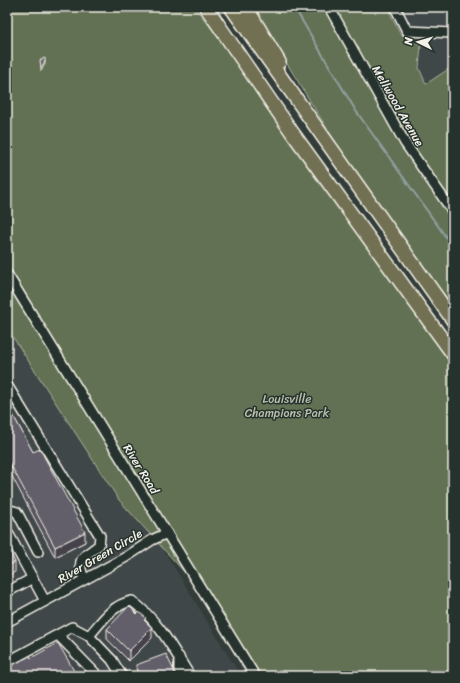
<svg xmlns="http://www.w3.org/2000/svg" width="460" height="683" viewBox="0 0 460 683" font-family="Sriracha,sans-serif">
  <rect width="100%" height="100%" fill="#323c39"/>
  <filter id="ink" filterUnits="userSpaceOnUse"><feTurbulence type="fractalNoise" baseFrequency=".025" numOctaves="2"/><feDisplacementMap in="SourceGraphic" scale="8" xChannelSelector="R" yChannelSelector="G"/><feConvolveMatrix kernelMatrix="1 2 1 2 8 2 1 2 1" color-interpolation-filters="sRGB"/></filter>
  <g filter="url(#ink)">
    <!-- built -->
    <g fill="#414648">
      <path d="M387,7H453V66L426,85L419,69L421,45L400,33Z"/>
      <path d="M7,296L241,676H7Z"/>
    </g>
    <!-- green -->
    <g fill="#627153" stroke="#abb19e">
      <path d="M7,7H194L217,35L453,355V676H258L216,607L119,500L7,328Z"/>
      <path d="M252,7H387L400,33L421,45L419,68L426,84L453,66V308L369,189L347,161Z"/>
    </g>
    <g fill="none" stroke-linecap="round" stroke-linejoin="round">
      <!-- stream -->
      <path stroke="#90a0a2" stroke-width="2" d="M294,7L356,111L453,247"/>
      <!-- minor casing -->
      <g stroke="#f4f1e8" stroke-width="12">
        <g id="minor">
          <path d="M329,7L405,143L453,212"/>
          <path d="M395,7L407,31L453,33"/>
          <path d="M7,274L255,676"/>
          <path d="M7,385L100,536L99,545C82,558 76,558 84,579"/>
          <path d="M7,509L17,512L38,552"/>
          <path d="M7,531L45,601"/>
          <path d="M7,592L33,578"/>
          <path d="M7,622L126,557L152,540L167,533"/>
          <path d="M58,635L98,676"/>
          <path d="M89,636L112,660L122,676"/>
          <path d="M7,662L72,627L89,636C102,621 112,605 132,601C158,620 173,649 190,676"/>
          <path d="M179,676V657"/>
        </g>
      </g>
      <!-- highway casing -->
      <g stroke="#f4f1e8" stroke-width="16">
        <g id="highway">
          <path d="M206,7L294,135L453,354"/>
          <path d="M231,7L453,320"/>
          <path d="M246,7L279,62"/>
        </g>
      </g>
      <!-- minor -->
      <use href="#minor" stroke="#26332d" stroke-width="9"/>
      <!-- highway -->
      <use href="#highway" stroke="#716f52" stroke-width="13"/>
    </g>
    <!-- wall -->
    <g fill="#55525c" stroke="#f4f1e8">
      <path d="M7,404L33,452L85,542L55,557L7,467Z"/>
      <path d="M107,629L152,638L129,661L107,639Z"/>
      <path d="M136,665L175,676H137Z"/>
    </g>
    <!-- shaded-wall -->
    <g fill="#45424b" stroke="#f4f1e8">
      <path d="M45,61V64L41,71V68Z"/>
      <path d="M85,532V542L55,557V547Z"/>
      <path d="M15,562V572L7,576V566Z"/>
      <path d="M152,628V638L129,661V651Z"/>
    </g>
    <!-- building -->
    <g fill="#635f6b" stroke="#f4f1e8">
      <path d="M45,58V61L41,68L40,60Z"/>
      <path d="M7,404L33,452L40,449L85,532L55,547L7,458Z"/>
      <path d="M7,546L15,562L7,566Z"/>
      <path d="M129,606L137,614L139,612L146,618L144,620L152,628L129,651L107,629Z"/>
      <path d="M58,643L77,676H7V668L30,656L31,658Z"/>
      <path d="M166,654L175,673L173,674L174,676H140L136,665Z"/>
    </g>
  </g>
  <g text-anchor="middle" stroke-width="3" stroke-linejoin="round" paint-order="stroke">
    <!-- street labels -->
    <g font-size="12" fill="#f4f1e8" stroke="#26332d">
      <text transform="translate(398 106) rotate(60)" y="4">Mellwood Avenue</text>
      <text transform="translate(141 469) rotate(58)" y="4">River Road</text>
      <text transform="translate(100 556) rotate(-30)" y="4">River Green Circle</text>
    </g>
    <!-- park labels -->
    <g font-size="12" fill="#babeac" stroke="#26332d">
      <text x="287" y="403">Louisville<tspan x="287" dy="14">Champions Park</tspan></text>
    </g>
  </g>
  <!-- margin -->
  <rect width="460" height="683" fill="none" stroke="#26332d" stroke-width="24"/>
  <rect x="12" y="12" width="436" height="659" fill="none" stroke="#f4f1e8" stroke-width="1.5" filter="url(#ink)"/>
  <!-- north arrow -->
  <g transform="translate(418 42) rotate(275)" stroke="#26332d" stroke-width="3" paint-order="stroke">
  <path d="M0-3L7 15L0 10L-7 15Z" fill="#f4f1e8"/>
  <text y="-6" font-size="11" font-weight="bold" text-anchor="middle" fill="#f4f1e8">N</text>
  </g>
</svg>
